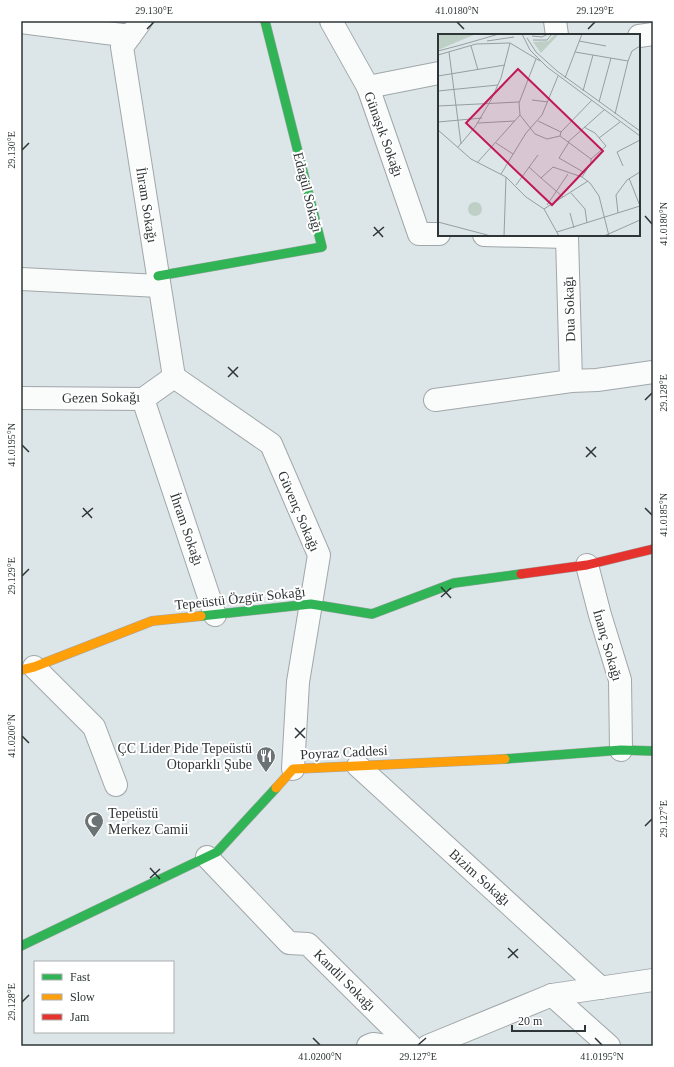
<svg xmlns="http://www.w3.org/2000/svg" width="674" height="1067" viewBox="0 0 674 1067" font-family="'Times New Roman',serif">
  <rect width="100%" height="100%" fill="#dce5e7"/>
  <g fill="none" stroke-linecap="round" stroke-linejoin="round">
    <!-- street casing -->
    <g stroke="#a1a7a9" stroke-width="24">
      <g id="street">
        <path d="M141,21L122,47L174,377"/>
        <path d="M331,21L368,87L419,234H439"/>
        <path d="M555,21L557,35"/>
        <path d="M21,22L130,36"/>
        <path d="M639,36L653,34"/>
        <path d="M368,87L439,73"/>
        <path d="M484,235L567,237V235"/>
        <path d="M567,237L571,381"/>
        <path d="M21,279L159,286"/>
        <path d="M174,377L271,444L319,555L298,682L293,769"/>
        <path d="M21,398L143,399L174,377"/>
        <path d="M143,399L215,615"/>
        <path d="M435,400L571,381L597,380L653,372"/>
        <path d="M587,565L600,615L620,680L621,750"/>
        <path d="M34,667L94,727L116,785"/>
        <path d="M358,766L601,988"/>
        <path d="M207,857L289,943L308,944L411,1046"/>
        <path d="M552,995L609,1046"/>
        <path d="M368,1046L373,1044L387,1046"/>
        <path d="M428,1046L552,995L653,980"/>
      </g>
    </g>
    <!-- fast casing -->
    <g stroke="#a1a7a9" stroke-width="10">
      <g id="fast">
        <path d="M158,276L322,247L265,21"/>
        <path d="M201,616L311,604L372,614L454,583L521,574"/>
        <path d="M505,759L621,750L653,751"/>
        <path d="M21,946L217,852L276,788"/>
      </g>
    </g>
    <!-- slow casing -->
    <g stroke="#a1a7a9" stroke-width="10">
      <g id="slow">
        <path d="M21,670L34,667L152,621L201,616"/>
        <path d="M276,788L293,769L505,759"/>
      </g>
    </g>
    <!-- jam casing -->
    <g stroke="#a1a7a9" stroke-width="10">
      <path id="jam" d="M521,574L587,565L653,549"/>
    </g>
    <!-- street -->
    <use href="#street" stroke="#fafbfb" stroke-width="22"/>
    <!-- fast -->
    <use href="#fast" stroke="#30b455" stroke-width="9"/>
    <!-- slow -->
    <use href="#slow" stroke="#ff9f0a" stroke-width="9"/>
    <!-- jam -->
    <use href="#jam" stroke="#e5322d" stroke-width="9"/>
  </g>
  <!-- ticks -->
  <path fill="none" stroke="#2e3536" stroke-width="1.5" d="M457,22L464,29M147,29L154,22M588,29L595,22M22,150L29,143M645,216L652,224M374,227L383,237M373,236L384,227M228,367L238,377M228,377L238,367M645,400L652,393M22,445L29,452M586,447L596,457M586,457L596,447M83,508L92,518M645,508L652,515M82,517L93,508M22,576L29,569M441,587L451,598M441,597L451,588M295,728L305,738M22,736L29,743M295,738L305,728M645,826L652,819M150,868L160,879M150,878L160,869M508,948L518,958M508,958L518,949M22,1002L29,995M313,1038L320,1045M595,1038L602,1045M418,1045L426,1038"/>
  <!-- icons -->
  <defs>
    <g id="restaurant-pin" transform="scale(1)"><path d="M0 17L-7.5 6A9.5 9.5 0 1 1 7.5 6Z" fill="#6b7374" stroke="#fff"/><path d="M-5-6h1v4h1v-4h1v4h1v-4h1v5L-1.5 .5V6h-2V.5L-5-1ZM5-6V6H3V1.5H1.5Q1.5-4 5-6Z" fill="#fff"/></g>
    <g id="mosque-pin" transform="scale(1)"><path d="M0 17L-7.5 6A9.5 9.5 0 1 1 7.5 6Z" fill="#6b7374" stroke="#fff"/><path d="M3.5-4.9A6 6 0 1 0 3.5 4.9A5 5 0 1 1 3.5-4.9Z" fill="#fff"/></g>
  </defs>
  <g fill-rule="evenodd">
    <use href="#restaurant-pin" x="266" y="756"/>
    <use href="#mosque-pin" x="94" y="821"/>
  </g>
  <g text-anchor="middle" stroke-width="4" stroke-linejoin="round" paint-order="stroke">
    <!-- street labels -->
    <g font-size="14" fill="#2e3536" stroke="#fff">
      <text transform="translate(384 134) rotate(70)" y="5">Günaşık Sokağı</text>
      <text transform="translate(308 192) rotate(76)" y="5">Edagül Sokağı</text>
      <text transform="translate(147 205) rotate(81)" y="5">İhram Sokağı</text>
      <text transform="translate(569 309) rotate(-92)" y="5">Dua Sokağı</text>
      <text transform="translate(101 397) rotate(-1)" y="5">Gezen Sokağı</text>
      <text transform="translate(299 511) rotate(67)" y="5">Güvenç Sokağı</text>
      <text transform="translate(187 529) rotate(71)" y="5">İhram Sokağı</text>
      <text transform="translate(240 598) rotate(-6)" y="5">Tepeüstü Özgür Sokağı</text>
      <text transform="translate(608 645) rotate(74)" y="5">İnanç Sokağı</text>
      <text transform="translate(344 752) rotate(-3)" y="5">Poyraz Caddesi</text>
      <text transform="translate(480 877) rotate(42)" y="5">Bizim Sokağı</text>
      <text transform="translate(345 980) rotate(45)" y="5">Kandil Sokağı</text>
    </g>
    <!-- poi labels -->
    <g font-size="14" fill="#2e3536" stroke="#fff" text-anchor="end">
      <text x="252" y="753">ÇC Lider Pide Tepeüstü<tspan x="252" dy="16">Otoparklı Şube</tspan></text>
      <text x="108" y="818" text-anchor="start">Tepeüstü<tspan x="108" dy="16">Merkez Camii</tspan></text>
    </g>
  </g>
  <!-- overview -->
  <g transform="translate(438 34)">
    <rect width="202" height="202" fill="#dce5e7"/>
    <path d="M0,0H38L0,16ZM117,0H121L103,19L95,8L110,7Z" fill="#bed0c5"/>
    <path d="M30 175a7 7 0 1 1 14 0a7 7 0 1 1-14 0Z" fill="#bed0c5"/>
    <path fill="none" stroke="#969fa0" stroke-width="1" d="M84,0L92,16L109,33L202,102M94,2L104,3L110,0M89,4L98,18L119,37L202,97M95,6H109L114,0M49,7L76,3M141,7L168,12M38,10L72,9L102,27M23,11L61,0M33,12L40,36M0,17L23,11M11,18L23,110M137,18L190,27L177,80M0,21L38,10M190,27L194,17L202,12M0,42L67,31M127,44L144,0M0,57L60,51M145,57L155,21M94,66L110,68M161,68L173,24M0,72L81,68M82,81L97,100L109,105L122,102M100,87L123,98M0,88L44,84M40,89L77,87M0,96L33,125L68,143L88,163L106,175L121,202M122,102L123,98L154,66M122,102L153,125M161,104L182,88M130,108L166,76M131,108L121,124L147,139M58,109L75,120M20,113L37,93L53,66L63,44L72,9M39,129L82,81L81,69L98,25M185,132L179,118L202,106M91,133L103,144M63,140L88,99L104,81L120,42M144,143L153,129V125L168,112L157,99L146,93M191,144L202,172M78,151L100,121M133,159L147,175L149,189M125,163L103,144L115,133L144,143L152,149L161,162L171,202M109,171L130,140M106,175L150,147M132,179L136,194M180,179L178,161L189,146L202,138M0,188L53,202M119,198L202,172M66,202L68,143M166,202L202,186"/>
    <path fill="#c2185b" fill-opacity="0.15" stroke="#c2185b" stroke-width="2" d="M80,35L165,117L114,171L28,89Z"/>
    <rect width="202" height="202" fill="none" stroke="#2e3536" stroke-width="2"/>
  </g>
  <!-- border -->
  <rect width="674" height="1067" fill="none" stroke="#ffffff" stroke-width="44"/>
  <!-- legend -->
  <rect x="34" y="961" width="140" height="72" fill="#ffffff" stroke="#abaeaf"/>
  <rect x="42" y="974" width="20" height="6" fill="#30b455" stroke="#abaeaf"/>
  <text x="70" y="981" font-size="12" fill="#2e3536">Fast</text>
  <rect x="42" y="994" width="20" height="6" fill="#ff9f0a" stroke="#abaeaf"/>
  <text x="70" y="1001" font-size="12" fill="#2e3536">Slow</text>
  <rect x="42" y="1014" width="20" height="6" fill="#e5322d" stroke="#abaeaf"/>
  <text x="70" y="1021" font-size="12" fill="#2e3536">Jam</text>
  <!-- scale -->
  <path d="M512 1025v6h73v-6" fill="none" stroke="#2e3536" stroke-width="2"/>
  <text x="518" y="1025" font-size="12" fill="#2e3536" stroke="#ffffff" stroke-width="3" paint-order="stroke">20 m</text>
  <rect x="22" y="22" width="630" height="1023" fill="none" stroke="#2e3536" stroke-width="1.5"/>
  <g font-size="10" text-anchor="middle" fill="#2e3536">
    <text x="154" y="14">29.130°E</text>
    <text x="457" y="14">41.0180°N</text>
    <text x="595" y="14">29.129°E</text>
    <text transform="translate(11 150) rotate(-90)" y="4">29.130°E</text>
    <text transform="translate(663 224) rotate(-90)" y="4">41.0180°N</text>
    <text transform="translate(663 393) rotate(-90)" y="4">29.128°E</text>
    <text transform="translate(11 445) rotate(-90)" y="4">41.0195°N</text>
    <text transform="translate(663 515) rotate(-90)" y="4">41.0185°N</text>
    <text transform="translate(11 576) rotate(-90)" y="4">29.129°E</text>
    <text transform="translate(11 736) rotate(-90)" y="4">41.0200°N</text>
    <text transform="translate(663 819) rotate(-90)" y="4">29.127°E</text>
    <text transform="translate(11 1002) rotate(-90)" y="4">29.128°E</text>
    <text x="320" y="1060">41.0200°N</text>
    <text x="418" y="1060">29.127°E</text>
    <text x="602" y="1060">41.0195°N</text>
  </g>
</svg>
